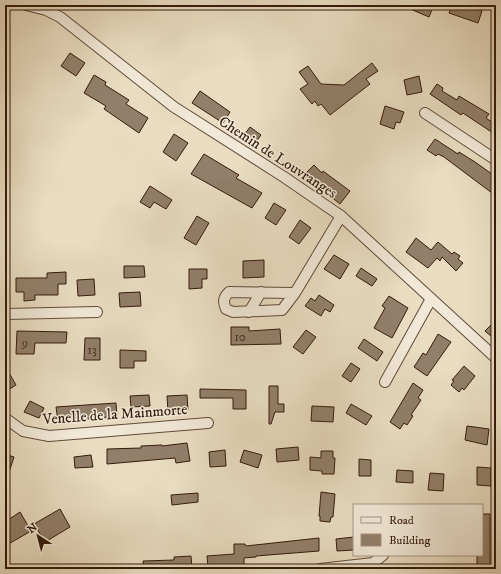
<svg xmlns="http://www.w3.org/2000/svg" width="501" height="574" viewBox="0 0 501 574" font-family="'IM FELL DW Pica',serif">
  <rect width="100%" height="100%" fill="#e9dcc1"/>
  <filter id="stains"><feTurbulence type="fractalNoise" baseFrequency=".005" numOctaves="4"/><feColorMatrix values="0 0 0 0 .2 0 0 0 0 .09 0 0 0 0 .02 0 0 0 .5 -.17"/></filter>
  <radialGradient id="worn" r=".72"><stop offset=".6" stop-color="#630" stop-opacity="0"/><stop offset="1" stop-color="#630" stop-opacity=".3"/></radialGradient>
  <!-- building -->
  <g fill="#927f6a" stroke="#341b0c">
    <path d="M401,5H434L429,17Z"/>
    <path d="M452,5H464L482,11L478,23L449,13Z"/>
    <path d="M70,53L85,63L76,76L61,66Z"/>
    <path d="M372,63L378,71L366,79L370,84L330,115L321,104L318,106L315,101L312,104L300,89L308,84L299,72L308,66L321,84L344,85Z"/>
    <path d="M94,75L106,82L105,85L129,100L126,104L148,118L139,133L104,109L106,106L84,93Z"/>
    <path d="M419,76L422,92L407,95L404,80Z"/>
    <path d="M437,84L443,88L442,91L457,100L459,96L489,114L486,118L496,125V135L463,113L461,115L430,94Z"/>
    <path d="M200,91L230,112L223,123L192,103Z"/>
    <path d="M385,106L404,112L400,123L396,122L394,129L380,124Z"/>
    <path d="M250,127L261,135L252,147L241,139Z"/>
    <path d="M174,134L188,143L176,161L163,152Z"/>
    <path d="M435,139L458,154L459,152L475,162L496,177V196L444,157L438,154L436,156L427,150Z"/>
    <path d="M204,154L239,175L236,178L262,193L252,208L191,174Z"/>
    <path d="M314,165L322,173L323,171L350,191L340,204L304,175Z"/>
    <path d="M150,186L172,200L166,209L154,202L150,208L140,202Z"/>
    <path d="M274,203L286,210L276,225L265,218Z"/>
    <path d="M197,216L209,223L196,245L184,238Z"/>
    <path d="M300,220L311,228L299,244L289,237Z"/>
    <path d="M416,238L431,250L438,242L452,254L454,252L460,256L458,259L463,263L456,271L442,257L440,261L437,258L428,268L406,252Z"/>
    <path d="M334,255L349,264L340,279L324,269Z"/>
    <path d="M264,260V277L243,278V261Z"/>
    <path d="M124,266H144L145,277L124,278Z"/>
    <path d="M361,268L377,279L372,286L356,276Z"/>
    <path d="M189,269H207V279H202V288L189,289Z"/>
    <path d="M66,272V284H58V295H35V300L24,301V292H16V278H47V273Z"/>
    <path d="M94,279L95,295L78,296L77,280Z"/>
    <path d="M140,292L141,306L120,307L119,293Z"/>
    <path d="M319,295L334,305L330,312L325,309L321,316L305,306L311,298L315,301Z"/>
    <path d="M389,296L408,308L392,338L374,328L385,308L382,306Z"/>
    <path d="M496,320V333L492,337L485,331Z"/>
    <path d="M231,327H249V331L280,329L281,344L231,345Z"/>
    <path d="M306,330L316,337L303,354L293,347Z"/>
    <path d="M17,331L67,332L66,343H35L34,354H16Z"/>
    <path d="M438,334L451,342L427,376L414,367L423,353L426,355Z"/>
    <path d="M85,338H100V360H84Z"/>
    <path d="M364,339L383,352L377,361L358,348Z"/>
    <path d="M120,350L146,351V361H134V368H120Z"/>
    <path d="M351,363L360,369L351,382L342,376Z"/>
    <path d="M5,366L16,385L8,390L5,385Z"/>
    <path d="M464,366L475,376L464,390L462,388L459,392L451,385L454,381L452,380Z"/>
    <path d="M413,383L423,390L418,398L421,400L411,415L413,416L407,425L404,423L400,429L390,422Z"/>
    <path d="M269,386H278V404H284V412H275L271,424H269Z"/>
    <path d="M200,389L246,390V409H233V398H200Z"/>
    <path d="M149,395L150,406L131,407L130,396Z"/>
    <path d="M187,395L188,410L168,412L167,396Z"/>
    <path d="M30,401L44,408L39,418L24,412Z"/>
    <path d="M116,403L117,417L58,421L56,407Z"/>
    <path d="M351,404L372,416L366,425L346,413Z"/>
    <path d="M312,406L334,407L333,422L311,421Z"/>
    <path d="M467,426L489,429L487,445L465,440Z"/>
    <path d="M187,443L190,461L176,463L175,458L107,464V449L141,448V446L162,445V446Z"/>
    <path d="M298,447L299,460L277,462L276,449Z"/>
    <path d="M225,450L226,466L210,467L209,452Z"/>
    <path d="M244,450L262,455L258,468L240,462Z"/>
    <path d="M321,451H333V458H335L334,474H322V471L310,470V457L321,458Z"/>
    <path d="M5,454L14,457L6,481L5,480Z"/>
    <path d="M91,455L93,467L75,468L74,457Z"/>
    <path d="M359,459L371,460V476H359Z"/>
    <path d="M477,467L491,468V486L477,485Z"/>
    <path d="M397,470L413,471V483L396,482Z"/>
    <path d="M430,473L444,474L443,491L428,490Z"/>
    <path d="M321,492L335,494L333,517H331L330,522L320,521V516H319Z"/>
    <path d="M198,493V502L172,505L171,495Z"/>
    <path d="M60,509L70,527L45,542L34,524Z"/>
    <path d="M20,512L31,531L5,546V522Z"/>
    <path d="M482,514H490V569H477V555H482Z"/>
    <path d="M354,537V550L337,551L336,539Z"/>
    <path d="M319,538V551L256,556V557L244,558V565L208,568L207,556L234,554V544H245L246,546Z"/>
    <path d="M191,556L192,568L144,569L143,561L174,560V557Z"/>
  </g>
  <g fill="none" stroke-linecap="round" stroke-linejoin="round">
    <!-- minor casing -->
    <g stroke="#614b39" stroke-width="12">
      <g id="minor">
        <path d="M26,5L46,10L60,17L174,107L284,177L341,216L496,358"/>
        <path d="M425,113L496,160"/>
        <path d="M295,293L282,310L233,312L226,309C223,302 223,298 229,292L295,293L341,216"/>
        <path d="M249,312L261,292"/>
        <path d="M5,314L97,312"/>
        <path d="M385,382L431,299"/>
        <path d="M5,418L23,431L49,436L208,423"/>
        <path d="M320,569L373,563L383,555"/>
      </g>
    </g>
    <!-- minor -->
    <use href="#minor" stroke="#f1e8d7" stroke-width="10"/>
  </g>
  <g text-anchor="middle" stroke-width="3" stroke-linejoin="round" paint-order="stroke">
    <!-- number labels -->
    <g font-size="13" fill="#4c3424">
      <text x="240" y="341">10</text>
      <text x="25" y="347">9</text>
      <text x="92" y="354">13</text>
    </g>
    <!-- street labels -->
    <g font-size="15" fill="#341b0c" stroke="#f1e8d7">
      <text transform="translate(278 157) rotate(33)" y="5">Chemin de Louvranges</text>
      <text transform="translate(115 414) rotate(-4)" y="5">Venelle de la Mainmorte</text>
    </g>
  </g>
  <!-- margin -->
  <rect width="501" height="574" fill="none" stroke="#e9dcc1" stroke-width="20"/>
  <rect x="6" y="6" width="489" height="562" fill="none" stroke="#341b0c" stroke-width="2"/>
  <rect x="10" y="10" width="481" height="554" fill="none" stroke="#341b0c"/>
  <!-- legend -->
  <rect x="353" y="504" width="130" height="52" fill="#f1e8d7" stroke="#a59686"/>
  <rect x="361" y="517" width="20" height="6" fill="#f1e8d7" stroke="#a59686"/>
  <text x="389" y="524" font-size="12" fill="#341b0c">Road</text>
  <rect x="361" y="534" width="20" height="12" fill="#927f6a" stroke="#a59686"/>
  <text x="389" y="544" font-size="12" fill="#341b0c">Building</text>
  <!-- north arrow -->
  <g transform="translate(38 536) rotate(324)" stroke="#f1e8d7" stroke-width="3" paint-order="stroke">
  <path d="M0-3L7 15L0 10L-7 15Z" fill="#341b0c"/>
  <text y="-6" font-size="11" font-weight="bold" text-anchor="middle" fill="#341b0c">N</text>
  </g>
  <rect width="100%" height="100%" filter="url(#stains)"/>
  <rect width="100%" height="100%" fill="url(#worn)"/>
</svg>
